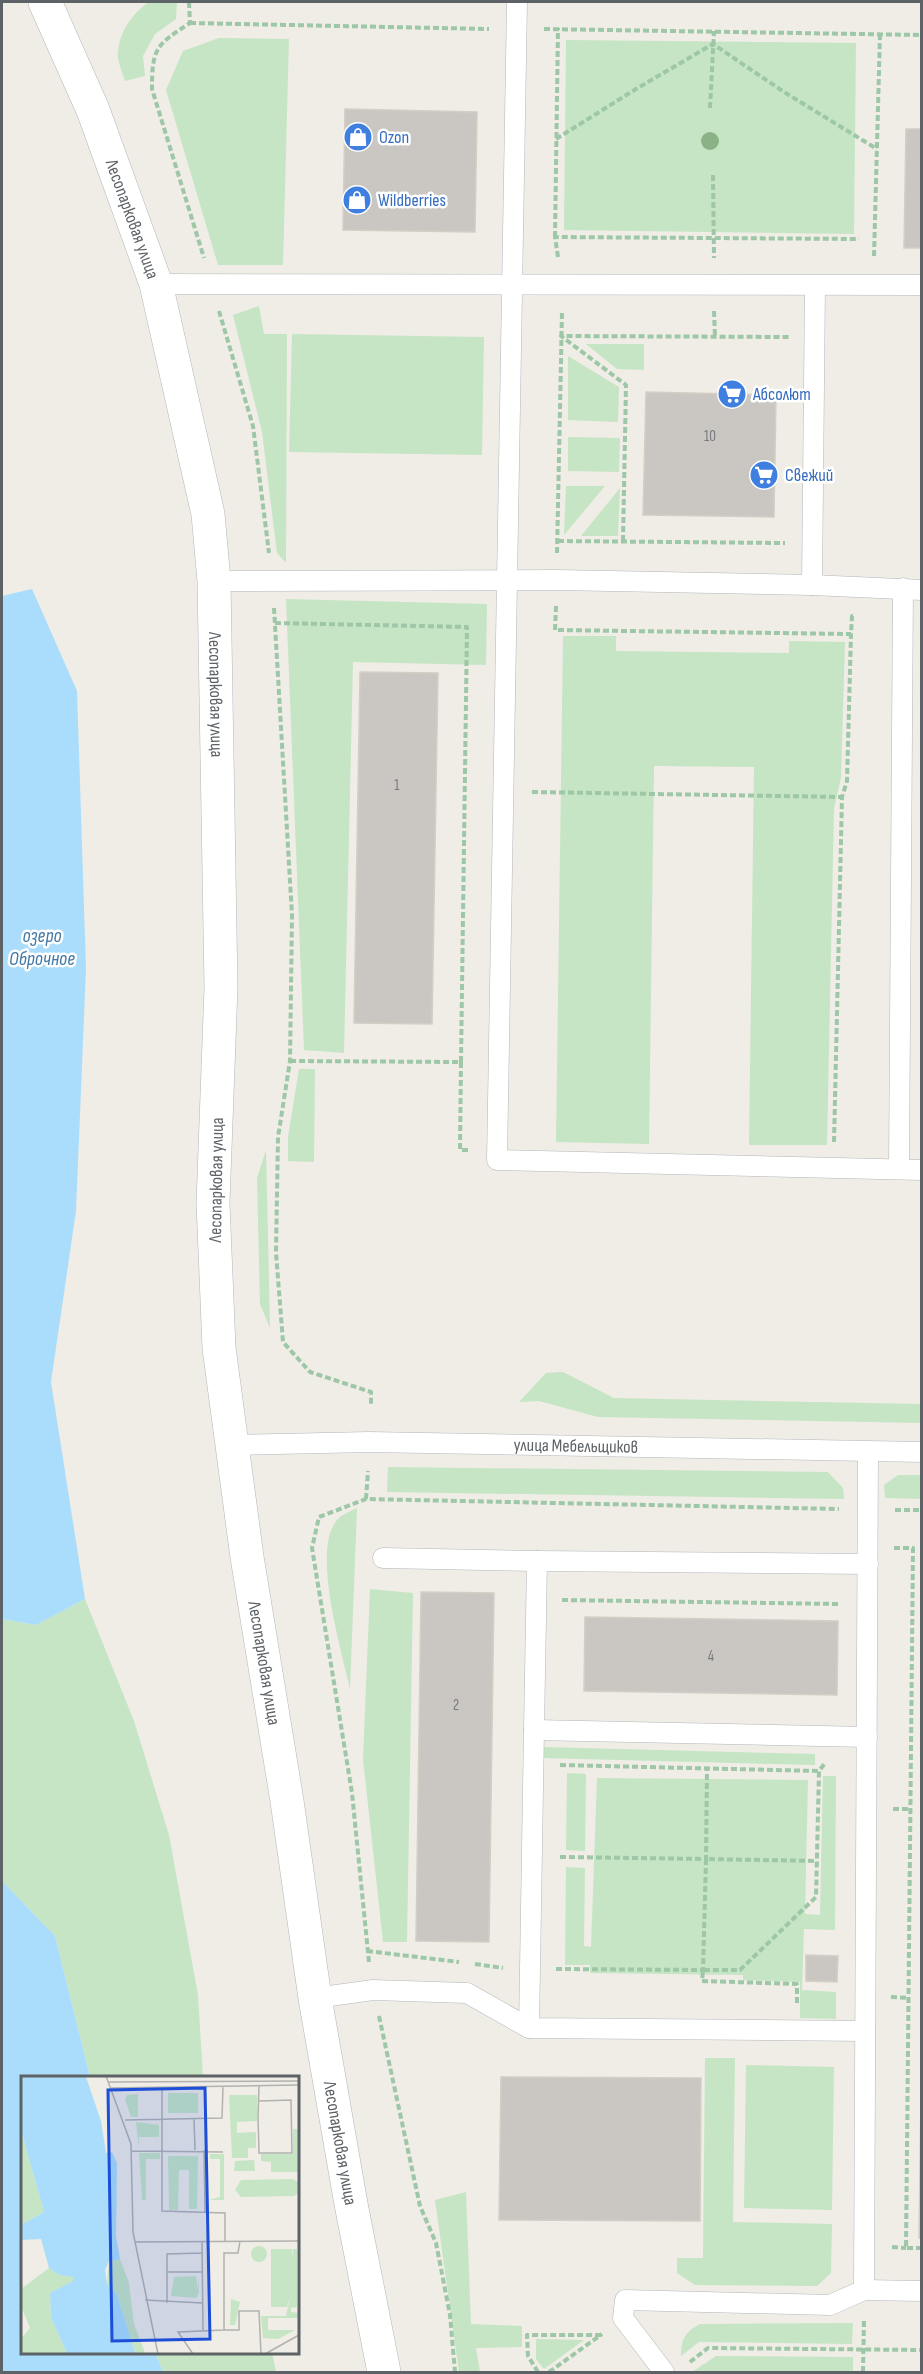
<svg xmlns="http://www.w3.org/2000/svg" width="923" height="2374" viewBox="0 0 923 2374" font-family="'Sofia Sans Condensed',sans-serif">
  <rect width="100%" height="100%" fill="#efede6"/>
  <!-- green -->
  <g fill="#c6e5c4">
    <path d="M149,2H177L176,19L155,34L143,56L145,76L125,81C123,74 119,65 118,58C117,35 131,14 149,2Z"/>
    <path d="M219,38L289,39L283,265H218L166,90L183,51Z"/>
    <path d="M566,40L856,43L854,234L564,230Z"/>
    <path d="M259,306L264,334H287L286,563L277,553L262,432L233,315Z"/>
    <path d="M292,334L484,337L482,455L289,452Z"/>
    <path d="M586,344H644V370L617,369Z"/>
    <path d="M568,356L619,387L618,422L568,420Z"/>
    <path d="M568,437L620,438L619,472L568,471Z"/>
    <path d="M566,486H605L564,535Z"/>
    <path d="M620,488L618,536H581Z"/>
    <path d="M286,599L487,604L486,665L353,662L344,1053L304,1050Z"/>
    <path d="M563,636H616V651L789,653V641L845,642L841,778L834,808L827,1145H749L754,767L654,766L649,1144L556,1142Z"/>
    <path d="M299,1069H315L314,1162L288,1161V1137Z"/>
    <path d="M266,1150L270,1328L260,1304L257,1178Z"/>
    <path d="M563,1372L614,1398L921,1404V1423L598,1417L539,1401L519,1402L546,1373Z"/>
    <path d="M388,1467L828,1472L843,1488L844,1499L387,1492Z"/>
    <path d="M898,1475H921V1499L885,1498L884,1485Z"/>
    <path d="M357,1508L350,1689C342,1652 311,1550 337,1520C341,1515 351,1511 357,1508Z"/>
    <path d="M370,1589L413,1593L407,1942H383L363,1759Z"/>
    <path d="M85,1599L134,1721L169,1835L198,1995L203,2077H90L55,1936L2,1881V1619L36,1625Z"/>
    <path d="M543,1747L815,1754V1765L542,1758Z"/>
    <path d="M567,1773L586,1774L585,1851L566,1850Z"/>
    <path d="M823,1776H836L835,1930L804,1929L802,1990L836,1992V2019L800,2018V1982L743,1980V1975L590,1973V1965H565L566,1867L585,1868L584,1946L591,1947L597,1778L808,1780L805,1914L820,1915Z"/>
    <path d="M705,2058H735L733,2222L832,2224L831,2273L817,2286L695,2285L677,2273V2258H703Z"/>
    <path d="M746,2065L834,2067L832,2210L744,2208Z"/>
    <path d="M466,2192L471,2324L522,2326V2347L476,2348L480,2372H459L435,2200Z"/>
    <path d="M853,2323L852,2344L699,2342L681,2356C681,2339 685,2332 700,2324Z"/>
    <path d="M536,2339L584,2340L544,2369L536,2359Z"/>
    <path d="M155,2352H272L276,2372H163Z"/>
    <path d="M716,2356L853,2357V2372H692Z"/>
  </g>
  <!-- water -->
  <g fill="#aaddfb">
    <path d="M32,589L77,691L86,969L76,1211L51,1382L85,1599L36,1625L2,1619V596Z"/>
    <path d="M2,1881L55,1936L90,2077H22V2352H155L163,2372H2Z"/>
  </g>
  <!-- building -->
  <g fill="#cac7c3" stroke="#d4cec4" stroke-width="1.5">
    <path d="M345,109L477,112L475,232L343,230Z"/>
    <path d="M906,129H922V248H904Z"/>
    <path d="M646,392L776,395L774,517L643,515Z"/>
    <path d="M360,672L438,673L432,1024L354,1023Z"/>
    <path d="M421,1592L494,1593L489,1942L416,1941Z"/>
    <path d="M585,1617L838,1621L837,1695L584,1691Z"/>
    <path d="M806,1955L838,1956L837,1982L806,1981Z"/>
    <path d="M922,2025V2238H919Z"/>
    <path d="M501,2077L701,2078L700,2221L499,2220Z"/>
  </g>
  <g fill="none" stroke-linecap="round" stroke-linejoin="round">
    <!-- lane casing -->
    <g stroke="#b3b6ba" stroke-width="21">
      <g id="lane">
        <path d="M517,2L497,1160L922,1170"/>
        <path d="M156,284L922,285"/>
        <path d="M214,581L557,580L812,585L922,590"/>
        <path d="M812,585L815,285"/>
        <path d="M899,1168L903,588"/>
        <path id="s1" d="M231,1445L369,1442L922,1452"/>
        <path d="M383,1558L537,1561"/>
        <path d="M534,1730L537,1561L868,1564"/>
        <path d="M315,1998L373,1990L467,1993L529,2028L865,2031"/>
        <path d="M529,2028L534,1730L867,1737"/>
        <path d="M864,2290L868,1452"/>
        <path d="M664,2372L623,2318L625,2300L830,2305L864,2290L922,2291"/>
      </g>
    </g>
    <!-- street casing -->
    <g stroke="#b3b6ba" stroke-width="34">
      <g id="street">
        <path id="s2" d="M45,2L93,110L156,284L208,514L214,581L221,987L213,1203L219,1348L247,1557L287,1801L315,1998L351,2204L384,2372"/>
      </g>
    </g>
    <!-- path -->
    <g stroke="#9dc7a6" stroke-width="4" stroke-dasharray="6 3" stroke-linecap="butt">
      <path d="M189,2L190,23C156,45 152,48 152,89L204,258"/>
      <path d="M190,23L489,29"/>
      <path d="M544,29L922,35"/>
      <path d="M710,108L714,31"/>
      <path d="M556,139L636,89L713,44L784,92L877,149"/>
      <path d="M713,175L714,258"/>
      <path d="M555,237L558,28"/>
      <path d="M874,256L880,34"/>
      <path d="M558,257L555,237L859,239"/>
      <path d="M219,311L253,426L269,553"/>
      <path d="M714,311L715,337"/>
      <path d="M558,541L785,543"/>
      <path d="M623,541L626,385L561,336L789,337"/>
      <path d="M557,553L562,312"/>
      <path d="M556,606L555,630L851,634L852,616H855"/>
      <path d="M274,608L292,915L290,1061L278,1137L276,1253L283,1342L310,1372L371,1392V1405"/>
      <path d="M275,623L467,627L461,1062L290,1061"/>
      <path d="M532,792L842,797"/>
      <path d="M461,1062L460,1150H470"/>
      <path d="M834,1142L842,797L847,781L851,634"/>
      <path d="M366,1499L368,1471"/>
      <path d="M895,1510H922"/>
      <path d="M894,1548H913L906,2248H922"/>
      <path d="M562,1600L839,1604"/>
      <path d="M560,1765L819,1771"/>
      <path d="M893,1809H911"/>
      <path d="M560,1857L706,1859L707,1769"/>
      <path d="M367,1951L459,1962"/>
      <path d="M369,1962L352,1793L312,1548L319,1517L366,1499L839,1509"/>
      <path d="M475,1964L503,1968"/>
      <path d="M556,1969L703,1970L706,1859L817,1861"/>
      <path d="M891,1997L909,1998"/>
      <path d="M797,2003V1984L702,1981L703,1970H740L816,1897L819,1771L825,1763"/>
      <path d="M379,2016L420,2206L436,2243L450,2315L455,2372"/>
      <path d="M892,2247L906,2248"/>
      <path d="M690,2362L708,2348L922,2350"/>
      <path d="M538,2372L528,2356L527,2335H602"/>
      <path d="M549,2372L602,2334"/>
      <path d="M863,2372L864,2319"/>
    </g>
    <!-- lane -->
    <use href="#lane" stroke="#fff" stroke-width="20"/>
    <!-- street -->
    <use href="#street" stroke="#fff" stroke-width="33"/>
  </g>
  <!-- trees -->
  <circle fill="#8bb286" cx="710" cy="141" r="9"/>
  <!-- icons -->
  <defs>
    <g id="shop-disc" transform="scale(1.5)"><circle r="9.5" fill="#3f7fe0" stroke="#fff"/><path d="M-5-2.5h2.3a2.7 3.5 0 0 1 5.4 0H5L5.5 6h-11ZM-1.5-2.5h3a1.5 2.3 0 0 0-3 0Z" fill="#fff"/></g>
    <g id="supermarket-disc" transform="scale(1.5)"><circle r="9.5" fill="#3f7fe0" stroke="#fff"/><path d="M-6-5.5h2.5l.6 2H6L4.5 2H-2.5L-4.4-4H-6ZM-1.5 3.2a1.3 1.3 0 1 0 .1 0ZM3 3.2a1.3 1.3 0 1 0 .1 0Z" fill="#fff"/></g>
  </defs>
  <g fill-rule="evenodd">
    <use href="#shop-disc" x="358" y="137"/>
    <use href="#shop-disc" x="357" y="200"/>
    <use href="#supermarket-disc" x="732" y="394"/>
    <use href="#supermarket-disc" x="764" y="475"/>
  </g>
  <g text-anchor="middle" stroke-width="5" stroke-linejoin="round" paint-order="stroke">
    <!-- number labels -->
    <g font-size="15" fill="#787b7d">
      <text x="710" y="441">10</text>
      <text x="397" y="790">1</text>
      <text x="711" y="1661">4</text>
      <text x="456" y="1710">2</text>
    </g>
    <!-- shop labels -->
    <g font-size="18" fill="#366cbe" stroke="#fff" text-anchor="start">
      <text x="379" y="143">Ozon</text>
      <text x="378" y="206">Wildberries</text>
      <text x="753" y="400">Абсолют</text>
      <text x="785" y="481">Свежий</text>
    </g>
    <!-- street labels -->
    <g font-size="18" fill="#5d6266" stroke="#fff">
      <text dy="6" stroke="none"><textPath href="#s2" startOffset="234">Лесопарковая улица</textPath></text>
      <text dy="6" stroke="none"><textPath href="#s2" startOffset="720">Лесопарковая улица</textPath></text>
      <text transform="translate(216 1180) rotate(-89)" y="6">Лесопарковая улица</text>
      <text dy="6" stroke="none"><textPath href="#s1" startOffset="345">улица Мебельщиков</textPath></text>
      <text dy="6" stroke="none"><textPath href="#s2" startOffset="1692">Лесопарковая улица</textPath></text>
      <text dy="6" stroke="none"><textPath href="#s2" startOffset="2178">Лесопарковая улица</textPath></text>
    </g>
    <!-- water labels -->
    <g font-size="20" font-style="italic" fill="#4379a5" stroke="#fff">
      <text x="42" y="942">озеро<tspan x="42" dy="23">Оброчное</tspan></text>
    </g>
  </g>
  <!-- overview -->
  <g transform="translate(21 2076)">
    <rect width="278" height="278" fill="#efede6"/>
    <path d="M147,17H177V37H147ZM117,18V41H110L104,23L106,19ZM208,19H236V45L216,46V57L235,56V72H227V82H211ZM115,46L138,49V61H118V73ZM272,53H277V96H250V86L240,85V78H272ZM0,54L23,136L0,149ZM118,77H139V83H125V124H121ZM189,78H203V124H188L199,121V83H189ZM147,80H177L176,133H168V94H158L157,134H148ZM233,84L234,95H213L214,85ZM272,103L277,106V117L273,120L220,121L214,114L220,104ZM230 178a8 8 0 1 1 16 0a8 8 0 1 1-16 0ZM250,173H271L272,181V173H276V231L270,232V236L277,237V242H247V254H274L257,263L242,262L240,240H265L269,221L266,231H250ZM99,183L108,207L113,248L124,277H114L96,218L86,208L88,185ZM28,192L38,199L53,200V205L29,217L30,242L46,277H0V263L9,252L0,230V213ZM175,200L177,215L178,200V216L175,222L179,226L175,222L150,220L153,201ZM210,223L219,226L214,249H209Z" fill="#c6e5c4"/>
    <path d="M0,0L65,1L80,45L85,77L91,76L96,87L95,160L99,183L88,185L84,194L86,208L96,218L114,277H46L30,242L29,217L52,205L53,201L38,199L28,192L20,163L0,164V149L23,136L0,54Z" fill="#aaddfb"/>
    <path fill="none" stroke="#b1b1af" stroke-width="1.5" d="M85,0L110,68L112,156L137,278M88,6L278,5M141,11V135L204,137V165M90,12L278,9M238,25L270,24L271,77H238L237,41L238,10M173,42L174,74M104,44L201,42L202,11M183,74L184,136M110,75L202,76M114,166L278,165M181,166L182,254M146,196V178L181,177M124,224L182,227M146,227V196H181M203,254H218V235H238L240,278M172,278L157,256L203,254V177H217L219,165M244,278L278,259"/>
    <path fill="#1d4ed8" fill-opacity="0.15" stroke="#1d4ed8" stroke-width="3" d="M184,12L189,263L91,265L87,14Z"/>
    <rect width="278" height="278" fill="none" stroke="#5d6266" stroke-width="3"/>
  </g>
  <!-- border -->
  <rect width="923" height="2374" fill="none" stroke="#5d6266" stroke-width="6"/>
</svg>
